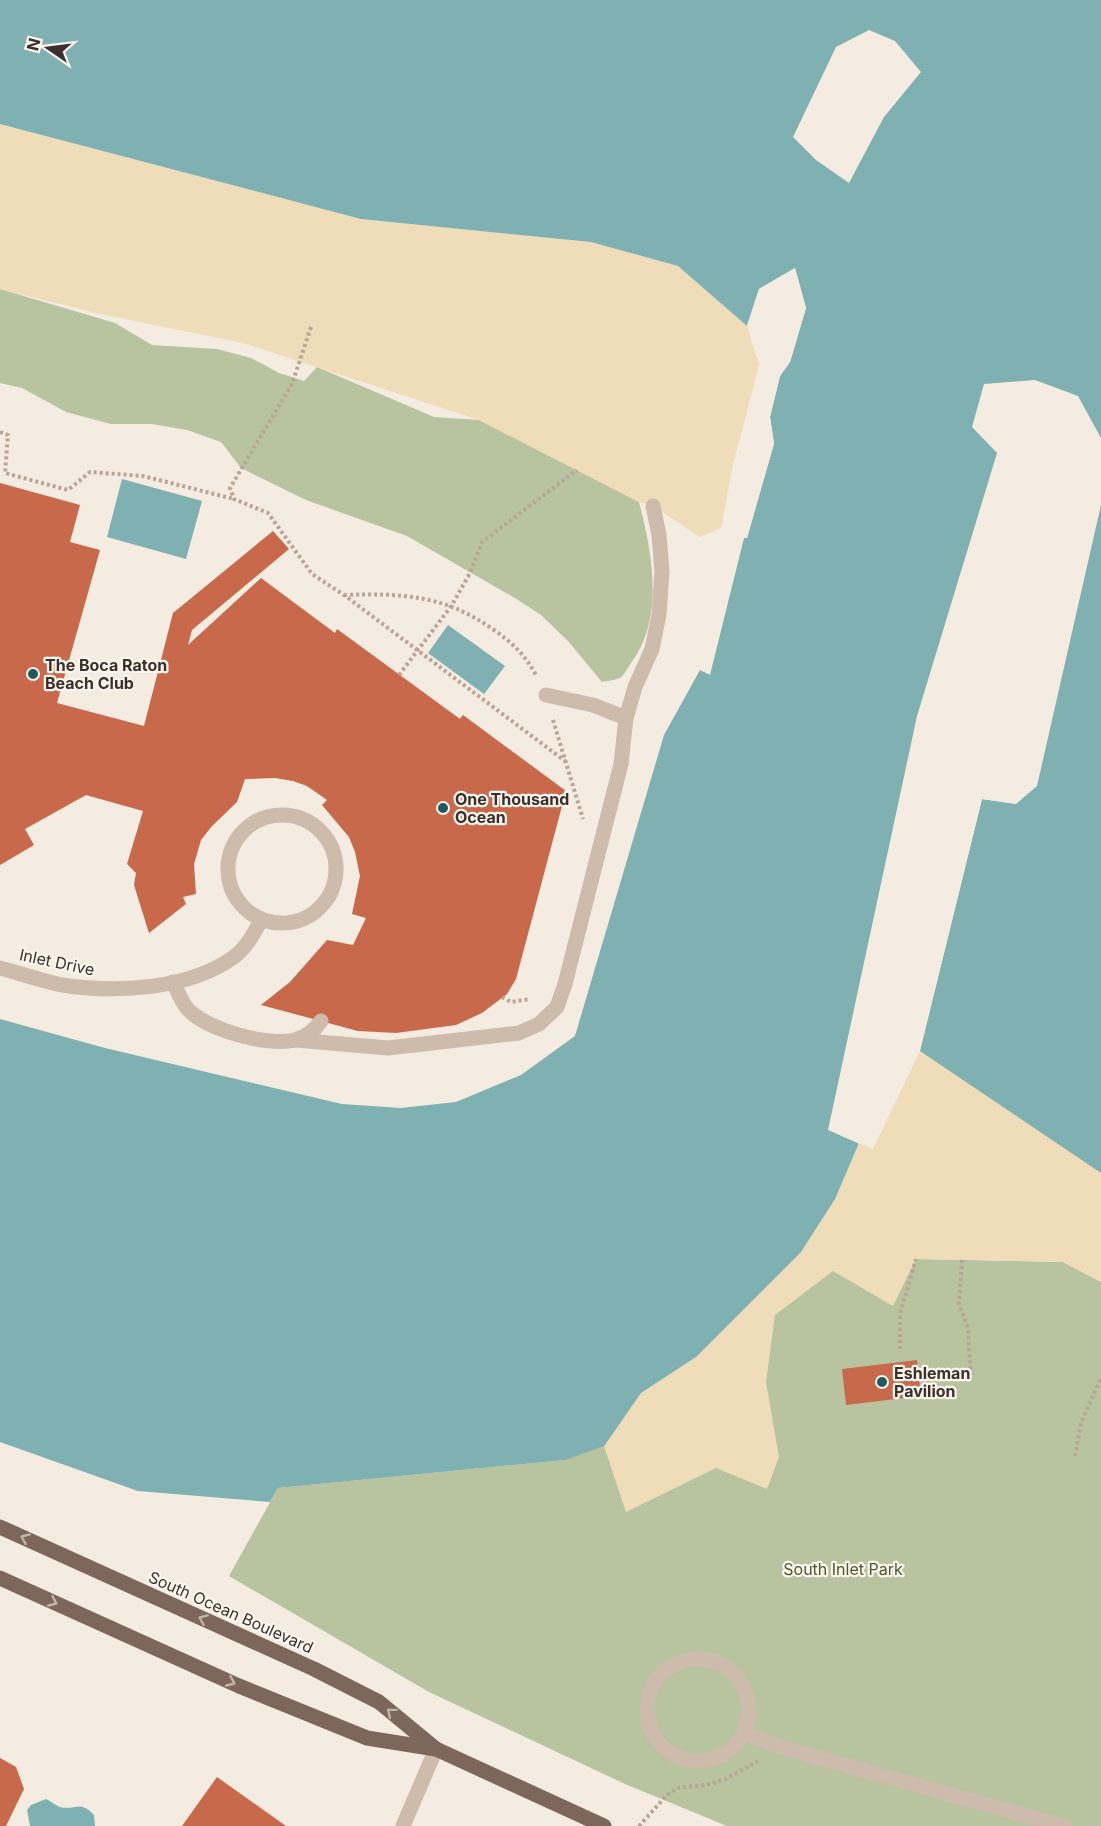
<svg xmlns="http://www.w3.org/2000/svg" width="1101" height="1826" viewBox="0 0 1101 1826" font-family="Inter,sans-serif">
  <rect width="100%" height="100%" fill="#f4ebe1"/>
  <!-- green -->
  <g fill="#b8c4a0">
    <path d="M0,289L115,323L152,345L217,349L251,358L279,373L304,381L317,367L434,417L479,420L639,502C652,552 665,618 631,663C628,667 624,675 620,678C615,680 607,681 602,682L568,641L541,615L515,598L407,536L306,500L241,468L221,442L187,430L152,424H111L66,412L22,388L0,383Z"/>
    <path d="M801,1252L916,1259L1063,1262L1101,1282V1826H727L625,1784L429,1692L229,1576L278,1488L565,1460L696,1357Z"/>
  </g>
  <!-- sand -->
  <g fill="#efdcb8">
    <path d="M0,124L361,219L591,242L678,266L747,326L759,365L733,464L721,528L700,537L653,506L639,502L479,420L243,343L96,313L0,289Z"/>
    <path d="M1101,682V1282L1063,1262L916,1259L893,1306L833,1271L775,1315L766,1382L779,1457L767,1489L716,1468L626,1512L604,1446L641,1393L696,1357L801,1252L835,1199L859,1143L873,1149L920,1051L1016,804Z"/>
  </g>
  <!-- water -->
  <g fill="#7fb0b2">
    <path d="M0,0H1101V1173L920,1051L982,799L1016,804L1099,460L1070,405L1033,400L1017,421L863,1082L859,1143L835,1199L801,1252L696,1357L641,1393L604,1446L565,1460L278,1488L270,1502L138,1491L0,1442V1019L105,1048L342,1104L401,1108L456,1102L521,1075L575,1036L664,735L700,670L709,674L744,537L747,538L774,444L770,417L780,376L790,362L806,308L795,268L759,289L747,326L678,266L591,242L361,219L0,124Z"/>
    <path d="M122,479L202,501L186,559L107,537Z"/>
    <path d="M448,625L505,666L484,694L428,653Z"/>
    <path d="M46,1799C51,1801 56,1806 60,1807C76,1811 79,1799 94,1815L95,1826H30L27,1810L31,1805Z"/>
  </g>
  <!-- pier -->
  <g fill="#f4ebe1">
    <path d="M869,30L895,41L921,72L884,117L849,183L816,160L793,137L836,47Z"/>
    <path d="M795,268L806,308L790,362L780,376L770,417L774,443L747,538H744L710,675L700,670V667L708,670L741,536L745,534L771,443L767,417L777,375L787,361L803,308L793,273L761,291L748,329L747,326L759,289Z"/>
    <path d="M1035,380L1078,396L1101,438V505L1037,786L1016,804L982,799L919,1054L917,1051L979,798L982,796L1014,801L1095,461L1068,408L1034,404L1019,422L866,1082L862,1145L828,1130L917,716L997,453L972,427L984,384Z"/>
  </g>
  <!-- building -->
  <g fill="#c8694b">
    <path d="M0,483L80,505L70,542L100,550L57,703L144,726L173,613L273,531L289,549L192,630L188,645L261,578L335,633L337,629L460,719L463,715L566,791L516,979L507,994L482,1013L456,1025L396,1033L358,1031L261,1005L290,982L327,940L353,945L366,918L352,914L360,876L355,852L349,837L322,805L327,800L307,786L293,781L275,778L245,779L237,802L212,826L201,840L194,864L196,894L183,897L186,904L149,933L134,885L136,873L127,864L143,811L86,795L25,829L34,845L0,865Z"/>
    <path d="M917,1360L921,1396L846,1405L842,1369Z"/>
    <path d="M0,1758L16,1767L24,1789L6,1826H0Z"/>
    <path d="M217,1777L286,1826H182Z"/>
  </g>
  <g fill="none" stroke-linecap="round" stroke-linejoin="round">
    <!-- path -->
    <g stroke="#b9a596" stroke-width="4" stroke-dasharray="3 3" stroke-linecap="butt">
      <path d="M311,327L292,384L230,488L234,499L268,513L312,574L344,595L565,761"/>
      <path d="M0,432L8,435L5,473L68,490L90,472L143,476L234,499"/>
      <path d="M344,595C402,593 445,595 494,630C513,643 526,656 537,677"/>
      <path d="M399,675L452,605L470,573L482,542L577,470"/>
      <path d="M553,720L583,819"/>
      <path d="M502,997L511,1002L530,999"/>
      <path d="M962,1260L959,1304L968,1328L971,1380"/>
      <path d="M900,1349V1314L916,1259"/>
      <path d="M1075,1456L1081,1423L1101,1378"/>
      <path d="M639,1826L667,1795L678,1788L710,1784L726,1779L758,1761"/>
    </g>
    <!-- minor -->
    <g stroke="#cdbbac" stroke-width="15">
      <path d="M546,695L593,705L626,718"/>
      <circle cx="282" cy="869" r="54"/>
      <path d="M0,968C20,973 41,981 62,985C116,993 188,990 234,957C247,947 254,933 261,920"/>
      <path d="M173,982C177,990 181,1000 186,1007C203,1029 268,1047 295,1040C305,1037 315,1030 321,1021"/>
      <path d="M296,1040L388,1048L519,1033L539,1024L557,1007L565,984L621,764L626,718L635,687L652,649L659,615L662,571L659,535L653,506"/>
      <circle cx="698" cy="1710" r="51"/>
      <path d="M744,1732L780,1747L1063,1826"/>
      <path d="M403,1826L436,1749"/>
    </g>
    <!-- major -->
    <g stroke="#7d675c" stroke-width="15">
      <path d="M0,1527L314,1669L379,1702L436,1749L604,1826"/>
      <path d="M0,1578L239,1686L367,1738L436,1749"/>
    </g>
  </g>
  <!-- one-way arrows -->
  <defs><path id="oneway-chevron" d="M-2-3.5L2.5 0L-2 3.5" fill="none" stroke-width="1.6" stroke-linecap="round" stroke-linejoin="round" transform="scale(1.5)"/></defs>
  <g stroke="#c2b5ac">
    <use href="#oneway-chevron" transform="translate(25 1538) rotate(-156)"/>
    <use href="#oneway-chevron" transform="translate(53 1602) rotate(24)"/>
    <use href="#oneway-chevron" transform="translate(203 1619) rotate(-156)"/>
    <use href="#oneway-chevron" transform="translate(231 1682) rotate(24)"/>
    <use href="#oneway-chevron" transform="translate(391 1712) rotate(-140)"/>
  </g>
  <!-- markers -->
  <g fill="#1f5a5e" stroke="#fbf5ee" stroke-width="2">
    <circle cx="33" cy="674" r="6"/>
    <circle cx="443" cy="808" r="6"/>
    <circle cx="882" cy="1382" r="6"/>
  </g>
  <g text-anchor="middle" stroke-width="4.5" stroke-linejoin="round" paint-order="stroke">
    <!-- poi labels -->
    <g font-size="16" font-weight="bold" fill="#3b302b" stroke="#fbf5ee" text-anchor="start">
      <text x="45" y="671">The Boca Raton<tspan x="45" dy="18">Beach Club</tspan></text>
      <text x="455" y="805">One Thousand<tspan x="455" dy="18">Ocean</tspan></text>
      <text x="894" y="1379">Eshleman<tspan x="894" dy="18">Pavilion</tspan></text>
    </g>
    <!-- street labels -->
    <g font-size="16" fill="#3b302b" stroke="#fbf5ee">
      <text transform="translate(57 962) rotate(12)" y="6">Inlet Drive</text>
      <text transform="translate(231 1612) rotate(24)" y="6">South Ocean Boulevard</text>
    </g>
    <!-- park labels -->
    <g font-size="16" fill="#4a5a2e" stroke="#fbf5ee">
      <text x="843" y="1575">South Inlet Park</text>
    </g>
  </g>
  <!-- north arrow -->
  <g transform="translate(48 48) rotate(284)" stroke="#fbf5ee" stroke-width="4.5" paint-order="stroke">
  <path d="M0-4.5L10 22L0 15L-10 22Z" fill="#3b302b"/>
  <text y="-9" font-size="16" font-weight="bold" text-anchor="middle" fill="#3b302b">N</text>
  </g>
</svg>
